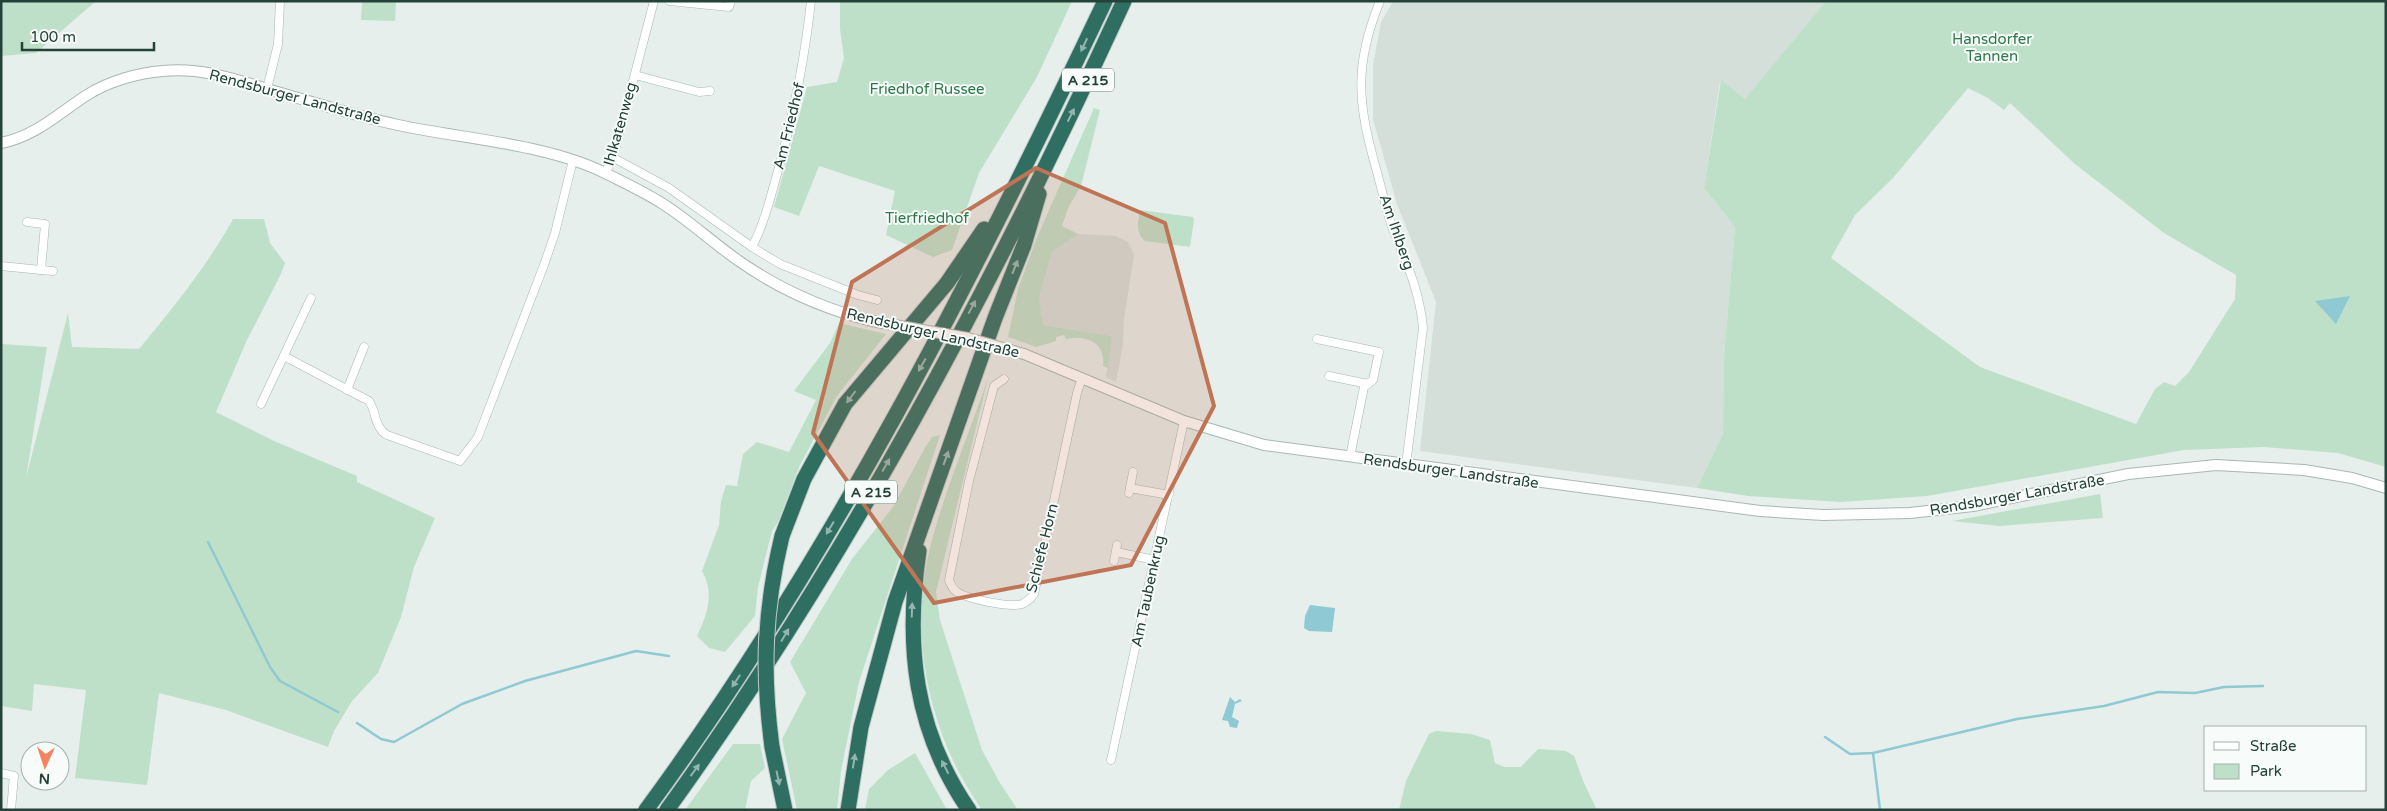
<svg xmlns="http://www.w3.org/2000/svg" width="2387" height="811" viewBox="0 0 2387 811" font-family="'Varela Round',sans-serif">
  <rect width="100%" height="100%" fill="#e6efeb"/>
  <!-- built -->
  <g fill="#d4dfda">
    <path d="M1393,1H1826L1745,100L1720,81L1704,188L1735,227L1724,356L1723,433L1697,488L1420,451L1436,302L1397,204L1373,119V65L1381,22Z"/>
    <path d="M1078,234L1116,236L1128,242L1134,255L1124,319L1123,344L1116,382L1106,377L1112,336L1043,325L1039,297L1052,252Z"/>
  </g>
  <!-- green -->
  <g fill="#bfe0c8" fill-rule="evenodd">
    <path d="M1,1H96L36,53L1,56Z"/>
    <path d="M362,1H396L395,21L361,20Z"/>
    <path d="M840,1H1072L1037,77L979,173L952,250L933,257L886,235L895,191L819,166L799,216L774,207L807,87L837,82L844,58L840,29Z"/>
    <path d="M1826,1H2386V467L2338,453L2264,447L2184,450L1927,496L1841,502L1748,496L1697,488L1723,433L1724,356L1735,227L1704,188L1721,80L1745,99ZM1968,88L1988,98L2004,110L2010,103L2075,164L2164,233L2236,275L2235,299L2189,372L2175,386L2164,382L2155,389L2136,424L1980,367L1831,258L1855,215L1893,178Z"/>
    <path d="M1094,108L1100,110L1081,186L1068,208L1062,226L1078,234L1052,252L1039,297L1043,325L1112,336L1108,368L1103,366C1106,342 1086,335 1066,339L1064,335L1056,337V341L1036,347L1008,337L1018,289L1038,235Z"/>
    <path d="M1140,210L1193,217L1194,220L1190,247L1145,241C1135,232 1138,221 1140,210Z"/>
    <path d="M233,219H264L270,243L285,263L281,274L247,340L216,412L274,441L357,476V482L435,518L414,567L401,617L378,673L352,701L334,731L328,747L226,710L159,693L147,785L75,778L86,690L34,684L32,711L1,706V344L47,347L26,478L68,313L72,347L139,349C173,308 207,266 233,219Z"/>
    <path d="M839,323L886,334L837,396L800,465L778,522L772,531L758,587L755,616L725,652L709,648L697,636C707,615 715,593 702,571L719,525L721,501L726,485L737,486L743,454L757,442L789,452L816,400L794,391L830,343Z"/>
    <path d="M988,378L936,592L940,620L982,750L1000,783L1018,810H982C926,731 907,629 933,536C948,483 970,431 988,378Z"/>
    <path d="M940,435L859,682L841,771L837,810H797L782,739L806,693L790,662L852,559L893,507L926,446L932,437Z"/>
    <path d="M2100,494L2103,518L1999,526L1952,521Z"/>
    <path d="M1436,731L1471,734L1490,740L1495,763L1504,767H1521L1538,749L1566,751L1574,756L1584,783L1597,810H1399L1406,781L1429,734Z"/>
    <path d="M733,744H760L765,768L751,781L745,810H685Z"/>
    <path d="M915,753L947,810H865L869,789L888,770Z"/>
  </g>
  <!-- water -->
  <g fill="#8ec9d4">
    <path d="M2350,296L2336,324L2315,301Z"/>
    <path d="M1310,605L1335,608L1332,632L1309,631L1304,628L1305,616Z"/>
    <path d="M1230,697L1235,702L1240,699L1242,701L1235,704L1232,717L1239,721L1237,728L1230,727L1228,721L1222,720Z"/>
  </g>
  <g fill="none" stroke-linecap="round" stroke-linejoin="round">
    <!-- stream -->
    <g stroke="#8ec9d4" stroke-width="2.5">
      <path d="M208,542L270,667L280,681L338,712"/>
      <path d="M357,723L381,739L394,742L462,704L525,681L636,651L669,656"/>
      <path d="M1825,737L1850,754L1873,753L2017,719L2104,706L2158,692L2195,693L2224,687L2263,686"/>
      <path d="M1873,753L1880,810"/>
    </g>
    <!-- minor casing -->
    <g stroke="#a8b8b2" stroke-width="9">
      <g id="minor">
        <path d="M669,1L729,7L731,1"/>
        <path d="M1380,1C1353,67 1358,105 1377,172C1382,190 1386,209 1392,227C1406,261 1420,292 1423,328L1406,465"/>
        <path d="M635,75L699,92L710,91"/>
        <path d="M267,89L278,44L280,1"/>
        <path d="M612,157L669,188L752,247L780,264L858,295L877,300"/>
        <path d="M606,173L616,146L654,1"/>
        <path d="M752,247C765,222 771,195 779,167C794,112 805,58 811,1"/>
        <path d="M1,266L41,270L45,224L27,222"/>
        <path d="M41,270L53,271"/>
        <path d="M1317,339L1379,352L1373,380L1364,387L1350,457"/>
        <path d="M284,356L369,401C377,413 374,427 387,435L460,461L478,437L544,265L555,233L573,160"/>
        <path d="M1329,376L1368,384"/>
        <path d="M1004,379L994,386L969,481L949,580C951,585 952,589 957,592C968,599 1010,608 1022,604C1027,602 1031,598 1034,594L1077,393L1082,378"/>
        <path d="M347,390L364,347"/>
        <path d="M261,404L311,298"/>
        <path d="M1130,488L1169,495"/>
        <path d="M1129,493L1133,472"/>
        <path d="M1116,552L1155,560"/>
        <path d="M1114,561L1117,545"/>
        <path d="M1111,760L1184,421"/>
        <path d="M1,773L14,776L11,810"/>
      </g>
    </g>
    <!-- tertiary casing -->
    <g stroke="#a8b8b2" stroke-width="12">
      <g id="tertiary">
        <path d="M1,143C36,136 59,113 87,95C109,81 138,73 163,71C203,67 237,80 274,91C315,103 356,116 398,125C463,139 551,144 609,175C627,184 646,193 663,204C690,221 713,243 739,261C779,289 824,309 872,321"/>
        <path d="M1024,354L1184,421L1264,445L1760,511L1823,515L1910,513L1973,506L2128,474L2216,465L2304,470L2352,478L2386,488"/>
      </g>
    </g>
    <!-- motorway casing -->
    <g stroke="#c2cac8" stroke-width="17">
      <g id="motorway">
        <path d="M782,536L804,479L845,404L947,283L984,229"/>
        <path d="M919,551C905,645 914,730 969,810"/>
        <path d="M772,747L785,810"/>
        <path d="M646,810C830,560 972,281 1105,1"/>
        <path d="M667,810C848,559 995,282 1124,1"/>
        <path d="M848,810L861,727L895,602L995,318L1024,245L1039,194"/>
      </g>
    </g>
    <!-- minor -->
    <use href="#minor" stroke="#fff" stroke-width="8"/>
    <!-- tertiary -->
    <use href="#tertiary" stroke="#fff" stroke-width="10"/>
    <!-- motorway -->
    <use href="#motorway" stroke="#2f6f62" stroke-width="15"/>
    <!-- tertiary-bridge casing -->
    <g stroke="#a8b8b2" stroke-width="12" stroke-linecap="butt">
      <path id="tertiary-bridge" d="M872,321L968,338L1024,354"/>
    </g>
    <!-- motorway-bridge casing -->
    <g stroke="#c2cac8" stroke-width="17" stroke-linecap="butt">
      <path id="motorway-bridge" d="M772,747C762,671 764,611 782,536"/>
    </g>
    <!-- tertiary-bridge -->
    <use href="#tertiary-bridge" stroke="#fff" stroke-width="10"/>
    <!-- motorway-bridge -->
    <use href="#motorway-bridge" stroke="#2f6f62" stroke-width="15"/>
  </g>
  <!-- one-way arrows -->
  <defs><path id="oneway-solid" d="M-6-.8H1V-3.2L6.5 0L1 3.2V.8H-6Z" transform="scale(1.25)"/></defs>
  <g fill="#93b5ae">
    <use href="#oneway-solid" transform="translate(1084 45) rotate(115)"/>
    <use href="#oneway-solid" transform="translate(1071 115) rotate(-64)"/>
    <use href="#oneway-solid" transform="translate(1015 267) rotate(-68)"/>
    <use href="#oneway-solid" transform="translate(972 307) rotate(-62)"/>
    <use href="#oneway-solid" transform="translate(922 365) rotate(119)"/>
    <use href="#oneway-solid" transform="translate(851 397) rotate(127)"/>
    <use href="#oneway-solid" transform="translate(946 458) rotate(-70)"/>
    <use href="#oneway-solid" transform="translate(886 465) rotate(-60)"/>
    <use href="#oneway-solid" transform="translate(830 528) rotate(121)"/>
    <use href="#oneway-solid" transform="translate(912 610) rotate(-88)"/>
    <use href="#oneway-solid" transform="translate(785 635) rotate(-59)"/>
    <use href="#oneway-solid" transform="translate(736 681) rotate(123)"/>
    <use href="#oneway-solid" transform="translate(854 761) rotate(-81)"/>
    <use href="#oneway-solid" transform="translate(945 767) rotate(-117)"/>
    <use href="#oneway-solid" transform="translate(695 770) rotate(-54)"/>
    <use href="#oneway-solid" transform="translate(778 778) rotate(78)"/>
  </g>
  <!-- marked area -->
  <path fill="#c07456" fill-opacity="0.2" stroke="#c07456" stroke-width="4" stroke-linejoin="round" d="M1036,168L1165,223L1214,406L1131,565L934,603L813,433L852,282Z"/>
  <g text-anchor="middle" stroke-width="4" stroke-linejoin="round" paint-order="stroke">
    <!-- shield labels -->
    <g fill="#f7fbf9" stroke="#637a73" stroke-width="1">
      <rect x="1062" y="68.5" width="52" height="23" rx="4"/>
      <rect x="845" y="480.5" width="52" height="23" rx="4"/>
    </g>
    <g font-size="14" font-weight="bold" fill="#24423a">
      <text x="1088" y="85">A 215</text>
      <text x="871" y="497">A 215</text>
    </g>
    <!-- park labels -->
    <g font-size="15" fill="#2d7a4b" stroke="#f7fbf9">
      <text x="1992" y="44">Hansdorfer<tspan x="1992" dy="17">Tannen</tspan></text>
      <text x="927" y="94">Friedhof Russee</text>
      <text x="927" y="223">Tierfriedhof</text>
    </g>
    <!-- street labels -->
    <g font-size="15" fill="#24423a" stroke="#f7fbf9">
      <text transform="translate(295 97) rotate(15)" y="5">Rendsburger Landstraße</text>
      <text transform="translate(620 124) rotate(-74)" y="5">Ihlkatenweg</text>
      <text transform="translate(789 126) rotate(-76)" y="5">Am Friedhof</text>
      <text transform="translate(1397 232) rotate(71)" y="5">Am Ihlberg</text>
      <text transform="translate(933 333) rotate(13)" y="5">Rendsburger Landstraße</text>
      <text transform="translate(1451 471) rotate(8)" y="5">Rendsburger Landstraße</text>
      <text transform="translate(2017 495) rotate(-10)" y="5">Rendsburger Landstraße</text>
      <text transform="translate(1042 548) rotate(-76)" y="5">Schiefe Horn</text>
      <text transform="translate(1148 591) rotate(-78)" y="5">Am Taubenkrug</text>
    </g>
  </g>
  <!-- border -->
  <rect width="2387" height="811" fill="none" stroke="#24423a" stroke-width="5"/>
  <!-- legend -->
  <rect x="2204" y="726" width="162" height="65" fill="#f7fbf9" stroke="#a3b1ad"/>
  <rect x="2214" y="742" width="25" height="8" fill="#ffffff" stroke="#a3b1ad"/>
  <text x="2250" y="751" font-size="15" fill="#24423a">Straße</text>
  <rect x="2214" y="764" width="25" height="15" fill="#bfe0c8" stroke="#a3b1ad"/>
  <text x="2250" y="776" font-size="15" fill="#24423a">Park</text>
  <!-- north arrow -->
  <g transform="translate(45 766) rotate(183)"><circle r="24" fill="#f7fbf9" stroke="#a3b1ad"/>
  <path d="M0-4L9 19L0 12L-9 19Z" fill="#f4845f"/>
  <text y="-8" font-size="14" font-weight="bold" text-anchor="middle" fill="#24423a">N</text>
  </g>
  <!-- scale -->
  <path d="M22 42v8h132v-8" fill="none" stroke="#24423a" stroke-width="2.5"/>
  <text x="30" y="42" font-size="15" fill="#24423a" stroke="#f7fbf9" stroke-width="4" paint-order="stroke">100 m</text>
</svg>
